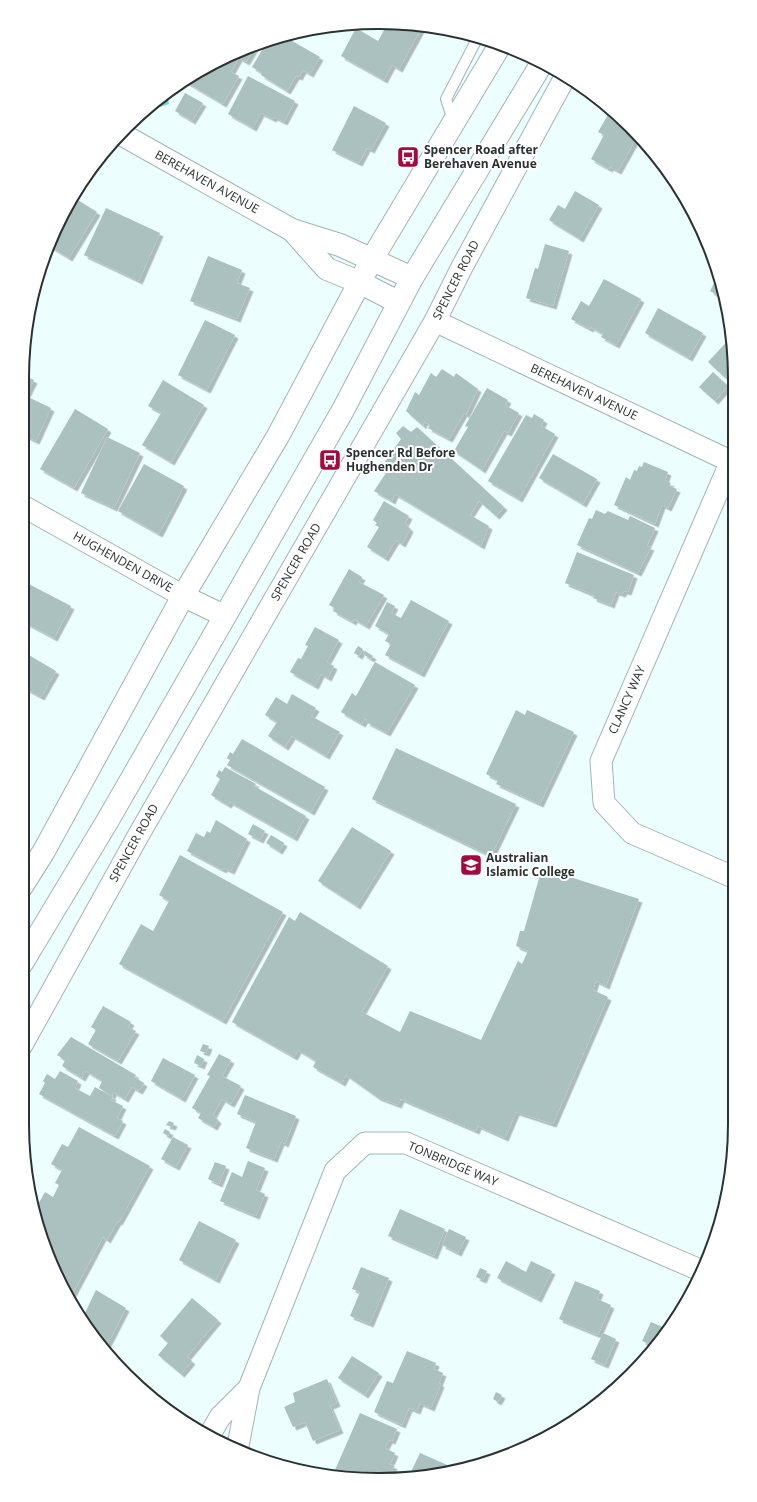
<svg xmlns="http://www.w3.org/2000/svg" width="757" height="1502" viewBox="0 0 757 1502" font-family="'Open Sans',sans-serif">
  <defs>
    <filter id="shadow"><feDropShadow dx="3.5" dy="3.5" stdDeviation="0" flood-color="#0004"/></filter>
  </defs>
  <rect width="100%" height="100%" fill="#ecfefd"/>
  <!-- water -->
  <path fill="#71d4ce" d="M167,94L169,104L160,107L154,103Z"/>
  <!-- building -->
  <g fill="#abc1bf" filter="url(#shadow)">
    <path d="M388,23L412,24L421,29L399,69L392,65L384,80L341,56L356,28L378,41Z"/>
    <path d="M288,35L287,38L320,57L310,74L303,70L299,77L296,76L287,91L261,75L262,73L252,67L268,40Z"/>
    <path d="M257,44L246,62L239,58L231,72L239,76L223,104L184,81L200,70L215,63L218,65L220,61Z"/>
    <path d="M248,76L295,101L284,122L274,117L273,119L261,113L253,128L228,114Z"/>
    <path d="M185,93L203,103L192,121L175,111Z"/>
    <path d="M354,106L386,123L371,150L367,148L359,163L332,150Z"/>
    <path d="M609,113L619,119L637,137L618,171L610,167L609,169L591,159L604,135L598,132Z"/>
    <path d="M575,191L599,205L580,239L549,220L558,205L565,209Z"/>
    <path d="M73,197L97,212L69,258L49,246L59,221Z"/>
    <path d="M106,208L160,233L139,281L84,255Z"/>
    <path d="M545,244L569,251L553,306L526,298L535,268L538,269Z"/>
    <path d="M208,256L242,270L237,283L250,288L237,319L190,301Z"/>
    <path d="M717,277L723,298L710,291Z"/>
    <path d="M604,279L641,299L616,345L601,337L603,334L591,327L590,329L571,319L581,301L589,306Z"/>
    <path d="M658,308L703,333L689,358L645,333Z"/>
    <path d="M205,320L235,335L207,390L178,375Z"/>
    <path d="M732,336V384L708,362Z"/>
    <path d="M442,369L454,377L456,373L478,389L466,415L464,413L449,439L428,428L430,425L424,422L423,426L406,411L415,392L419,395L431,373L436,377Z"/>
    <path d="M713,372L728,386L715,401L699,387Z"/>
    <path d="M23,375L34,380L26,396L51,408L36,441L23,435Z"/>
    <path d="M163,380L204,405L171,462L142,445L161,413L148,406Z"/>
    <path d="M487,388L508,400L505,405L519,413L508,433L504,431L482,470L454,451L468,427L465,426Z"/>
    <path d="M75,409L108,429L74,488L40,469Z"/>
    <path d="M534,414L544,420L541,426L555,434L519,499L488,481L526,415L532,418Z"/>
    <path d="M403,426L411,432L417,427L504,507L496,516L479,501L470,515L489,526L481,546L395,494L392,501L374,491L386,473L380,469L401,439L396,433Z"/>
    <path d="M107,437L140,453L114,508L81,493Z"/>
    <path d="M553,454L597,479L583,504L539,478Z"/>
    <path d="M644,462L668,472L665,481L671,483L669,486L677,489L668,508L662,505L655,524L614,505L626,477L630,480L634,470L637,471L639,466L642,467Z"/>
    <path d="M144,464L184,486L159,534L118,511Z"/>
    <path d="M384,501L409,516L405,523L410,529L402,544L396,540L385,558L367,547L379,527L375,525L377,523L373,520Z"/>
    <path d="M596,510L605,514L608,511L628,520L630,516L655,528L647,546L651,547L638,573L577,545L589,518L592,519Z"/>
    <path d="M577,552L634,575L628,592L624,591L622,594L616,592L611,605L593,598L594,595L565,583Z"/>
    <path d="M349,569L362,577L359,582L384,595L366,626L354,619L353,622L333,611L335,608L329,605Z"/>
    <path d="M23,581L71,606L54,638L22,621Z"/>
    <path d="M411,600L449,621L421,674L385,655L391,644L385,641L389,634L375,626L387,602L395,606L391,613L401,618Z"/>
    <path d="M315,627L339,640L327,662L334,666L328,678L321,674L315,686L290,672L298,658L301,659L308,646L305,645Z"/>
    <path d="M358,646L363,649L359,656L354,653Z"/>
    <path d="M22,651L56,671L41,697L24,688L22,691Z"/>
    <path d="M365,651L373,656L371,659L363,654Z"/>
    <path d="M375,662L415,685L387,733L366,722L367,720L365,719L362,724L341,712L352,693L356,696Z"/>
    <path d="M292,694L316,708L311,716L340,732L326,756L292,736L285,747L268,736L277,722L265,715L276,697L287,704Z"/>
    <path d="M516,710L525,715L527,710L574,732L540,804L496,784L498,780L486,774Z"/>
    <path d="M242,739L325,787L311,812L227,765L230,760L227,758L230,752L233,754Z"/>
    <path d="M396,748L516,804L491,856L372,799Z"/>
    <path d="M225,767L256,784L254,786L306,816L294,838L230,802L228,805L211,795L220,779L216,776L219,770L222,772Z"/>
    <path d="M216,820L247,839L231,871L224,868L223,870L187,851L196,833L204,837L207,831L210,833Z"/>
    <path d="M253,824L265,831L260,840L248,834Z"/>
    <path d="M352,827L391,851L357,906L318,881Z"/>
    <path d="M271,835L284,843L279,851L266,843Z"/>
    <path d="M180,855L283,912L223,1021L119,964L141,924L153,931L169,901L159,895Z"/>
    <path d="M542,868L639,899L606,986L596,981L593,990L608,997L553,1124L516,1112L505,1138L478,1126L476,1131L401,1099L398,1105L377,1097L346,1075L342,1083L313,1067L316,1061L298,1050L294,1057L232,1022L289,917L295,921L300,912L388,966L362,1012L400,1032L410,1011L481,1040L518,961L522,964L528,951L516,946L520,931H524Z"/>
    <path d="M103,1006L131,1022L128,1027L136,1031L118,1061L88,1044L96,1030L91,1027Z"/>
    <path d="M71,1037L136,1075L134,1077L144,1083L139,1091L132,1087L125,1099L113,1092L112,1096L99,1088L102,1081L86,1071L82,1078L62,1066L65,1060L57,1055Z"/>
    <path d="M203,1044L209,1046L206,1053L200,1051Z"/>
    <path d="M219,1054L231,1060L222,1076L241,1086L231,1104L222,1099L213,1115L218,1120L214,1127L198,1118L201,1113L192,1108L210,1076L207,1075Z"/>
    <path d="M197,1055L204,1059L201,1066L194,1063Z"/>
    <path d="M163,1058L195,1075L182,1099L151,1081Z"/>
    <path d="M60,1071L78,1081L75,1088L90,1096L95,1087L113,1097L111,1100L123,1106L117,1118L123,1121L115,1136L39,1094L45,1083L43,1081L47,1074L55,1079Z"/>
    <path d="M245,1095L296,1116L285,1144L281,1142L274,1159L246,1148L256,1122L237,1114Z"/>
    <path d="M169,1121L174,1123L172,1127L166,1125Z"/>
    <path d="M79,1127L150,1166L119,1222L118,1221L107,1240L103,1237L72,1295L41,1238L36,1208L45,1192L53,1197L59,1185L55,1183L62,1170L51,1164L62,1144L68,1147Z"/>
    <path d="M165,1129L170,1132L168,1136L163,1133Z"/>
    <path d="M173,1137L188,1145L176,1167L161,1159Z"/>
    <path d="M248,1161L265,1168L256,1190L265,1194L256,1216L220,1201L232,1172L242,1177Z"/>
    <path d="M215,1162L226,1166L219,1184L208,1179Z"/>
    <path d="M400,1209L445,1229L434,1256L388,1236Z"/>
    <path d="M199,1221L236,1240L216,1280L179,1260Z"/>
    <path d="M449,1229L466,1237L458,1253L442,1245Z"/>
    <path d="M506,1261L526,1272L531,1261L552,1271L538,1299L497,1278Z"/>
    <path d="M361,1267L389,1278L370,1324L350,1316L360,1292L352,1289Z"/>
    <path d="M480,1268L487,1271L483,1280L476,1277Z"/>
    <path d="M575,1281L600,1291L597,1299L611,1305L598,1335L559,1319Z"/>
    <path d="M96,1290L126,1308L107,1345L95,1339L83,1317Z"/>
    <path d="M192,1298L218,1320L187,1357L192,1361L181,1374L158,1355L168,1343L160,1336Z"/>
    <path d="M651,1322L665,1328L652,1345L642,1341Z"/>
    <path d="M603,1333L616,1339L605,1365L591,1359Z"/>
    <path d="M407,1351L436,1363L434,1369L443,1373L439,1383L441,1384L431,1408L420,1403L417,1411L409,1408L402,1425L374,1412L387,1381L393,1383Z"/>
    <path d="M352,1356L379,1373L365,1395L338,1378Z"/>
    <path d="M327,1379L337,1403L330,1406L340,1430L313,1441L305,1422L293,1427L284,1407L295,1402L293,1393Z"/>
    <path d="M496,1392L502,1395L498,1402L493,1399Z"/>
    <path d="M360,1413L397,1429L392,1441L389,1440L385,1448L395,1453L390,1464L394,1466L390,1476L359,1473L346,1474L335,1470Z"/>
    <path d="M420,1453L454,1468L425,1477L409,1476Z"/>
  </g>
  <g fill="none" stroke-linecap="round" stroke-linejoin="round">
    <!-- lane casing -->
    <g stroke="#a0b6b4" stroke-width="12">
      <path id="lane" d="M453,120L446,99L478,37"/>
    </g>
    <!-- street casing -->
    <g stroke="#a0b6b4" stroke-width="23">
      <g id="street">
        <path d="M435,321L732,462"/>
        <path d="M731,461L601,761L604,803L632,833L733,877"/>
        <path d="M23,506L183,596L225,616"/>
        <path d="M22,1045L138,836L435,321L462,267L565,77"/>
        <path d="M209,1436L220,1417L249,1388"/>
        <path d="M238,1446L249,1388L335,1171L365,1143H406L702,1271"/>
      </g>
    </g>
    <!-- secondary casing -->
    <g stroke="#a0b6b4" stroke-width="24">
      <g id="secondary">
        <path d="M121,134L292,230L340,245L412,278"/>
        <path d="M292,230L327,269L359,282L398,302"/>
      </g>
    </g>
    <!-- primary casing -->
    <g stroke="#a0b6b4" stroke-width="24">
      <g id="primary">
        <path d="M22,886L44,851L183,596L278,436L372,259L500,45"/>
        <path d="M22,963L108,820L343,410L412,278L542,63"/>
      </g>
    </g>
    <!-- lane -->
    <use href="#lane" stroke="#fff" stroke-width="10"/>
    <!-- street -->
    <use href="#street" stroke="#fff" stroke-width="21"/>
    <!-- secondary -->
    <use href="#secondary" stroke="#fff" stroke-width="22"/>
    <!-- primary -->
    <use href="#primary" stroke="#fff" stroke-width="22"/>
  </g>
  <!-- icons -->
  <defs>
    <g id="bus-square" transform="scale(1.15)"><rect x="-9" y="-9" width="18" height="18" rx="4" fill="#a40a40" stroke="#fff"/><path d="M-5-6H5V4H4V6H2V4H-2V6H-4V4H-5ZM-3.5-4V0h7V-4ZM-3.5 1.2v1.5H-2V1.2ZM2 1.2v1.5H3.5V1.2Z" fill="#fff"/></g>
    <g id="school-square" transform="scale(1.15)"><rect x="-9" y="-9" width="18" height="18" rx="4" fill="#a40a40" stroke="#fff"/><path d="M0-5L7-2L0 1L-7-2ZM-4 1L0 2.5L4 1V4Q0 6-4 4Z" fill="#fff"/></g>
  </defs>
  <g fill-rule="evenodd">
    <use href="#bus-square" x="408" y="157"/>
    <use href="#bus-square" x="330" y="460"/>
    <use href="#school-square" x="471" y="865"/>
  </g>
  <g text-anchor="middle" stroke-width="4" stroke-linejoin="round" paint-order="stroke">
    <!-- poi labels -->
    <g font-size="12" font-weight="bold" fill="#2a3332" stroke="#fff" text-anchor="start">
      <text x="424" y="154">Spencer Road after<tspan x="424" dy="14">Berehaven Avenue</tspan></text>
      <text x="346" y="457">Spencer Rd Before<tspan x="346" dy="14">Hughenden Dr</tspan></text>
      <text x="486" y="862">Australian<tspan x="486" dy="14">Islamic College</tspan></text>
    </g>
    <!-- street labels -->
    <g font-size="12" fill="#2a3332" stroke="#fff">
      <text transform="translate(207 182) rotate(29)" y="4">BEREHAVEN AVENUE</text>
      <text transform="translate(456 280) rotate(-63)" y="4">SPENCER ROAD</text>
      <text transform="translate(584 392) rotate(25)" y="4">BEREHAVEN AVENUE</text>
      <text transform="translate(123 562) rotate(29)" y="4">HUGHENDEN DRIVE</text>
      <text transform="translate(296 562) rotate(-60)" y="4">SPENCER ROAD</text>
      <text transform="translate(627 700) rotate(-66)" y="4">CLANCY WAY</text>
      <text transform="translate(134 843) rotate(-61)" y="4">SPENCER ROAD</text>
      <text transform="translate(453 1164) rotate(23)" y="4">TONBRIDGE WAY</text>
    </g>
  </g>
  <!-- crop -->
  <path d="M0 0H757V1502H0ZM378 29H379A349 349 0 0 1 728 378V1124A349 349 0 0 1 379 1473H378A349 349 0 0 1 29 1124V378A349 349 0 0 1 378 29Z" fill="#fff" fill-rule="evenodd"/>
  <path fill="none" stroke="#2a3332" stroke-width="2" d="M378 29H379A349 349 0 0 1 728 378V1124A349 349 0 0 1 379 1473H378A349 349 0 0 1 29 1124V378A349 349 0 0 1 378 29Z"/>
</svg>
